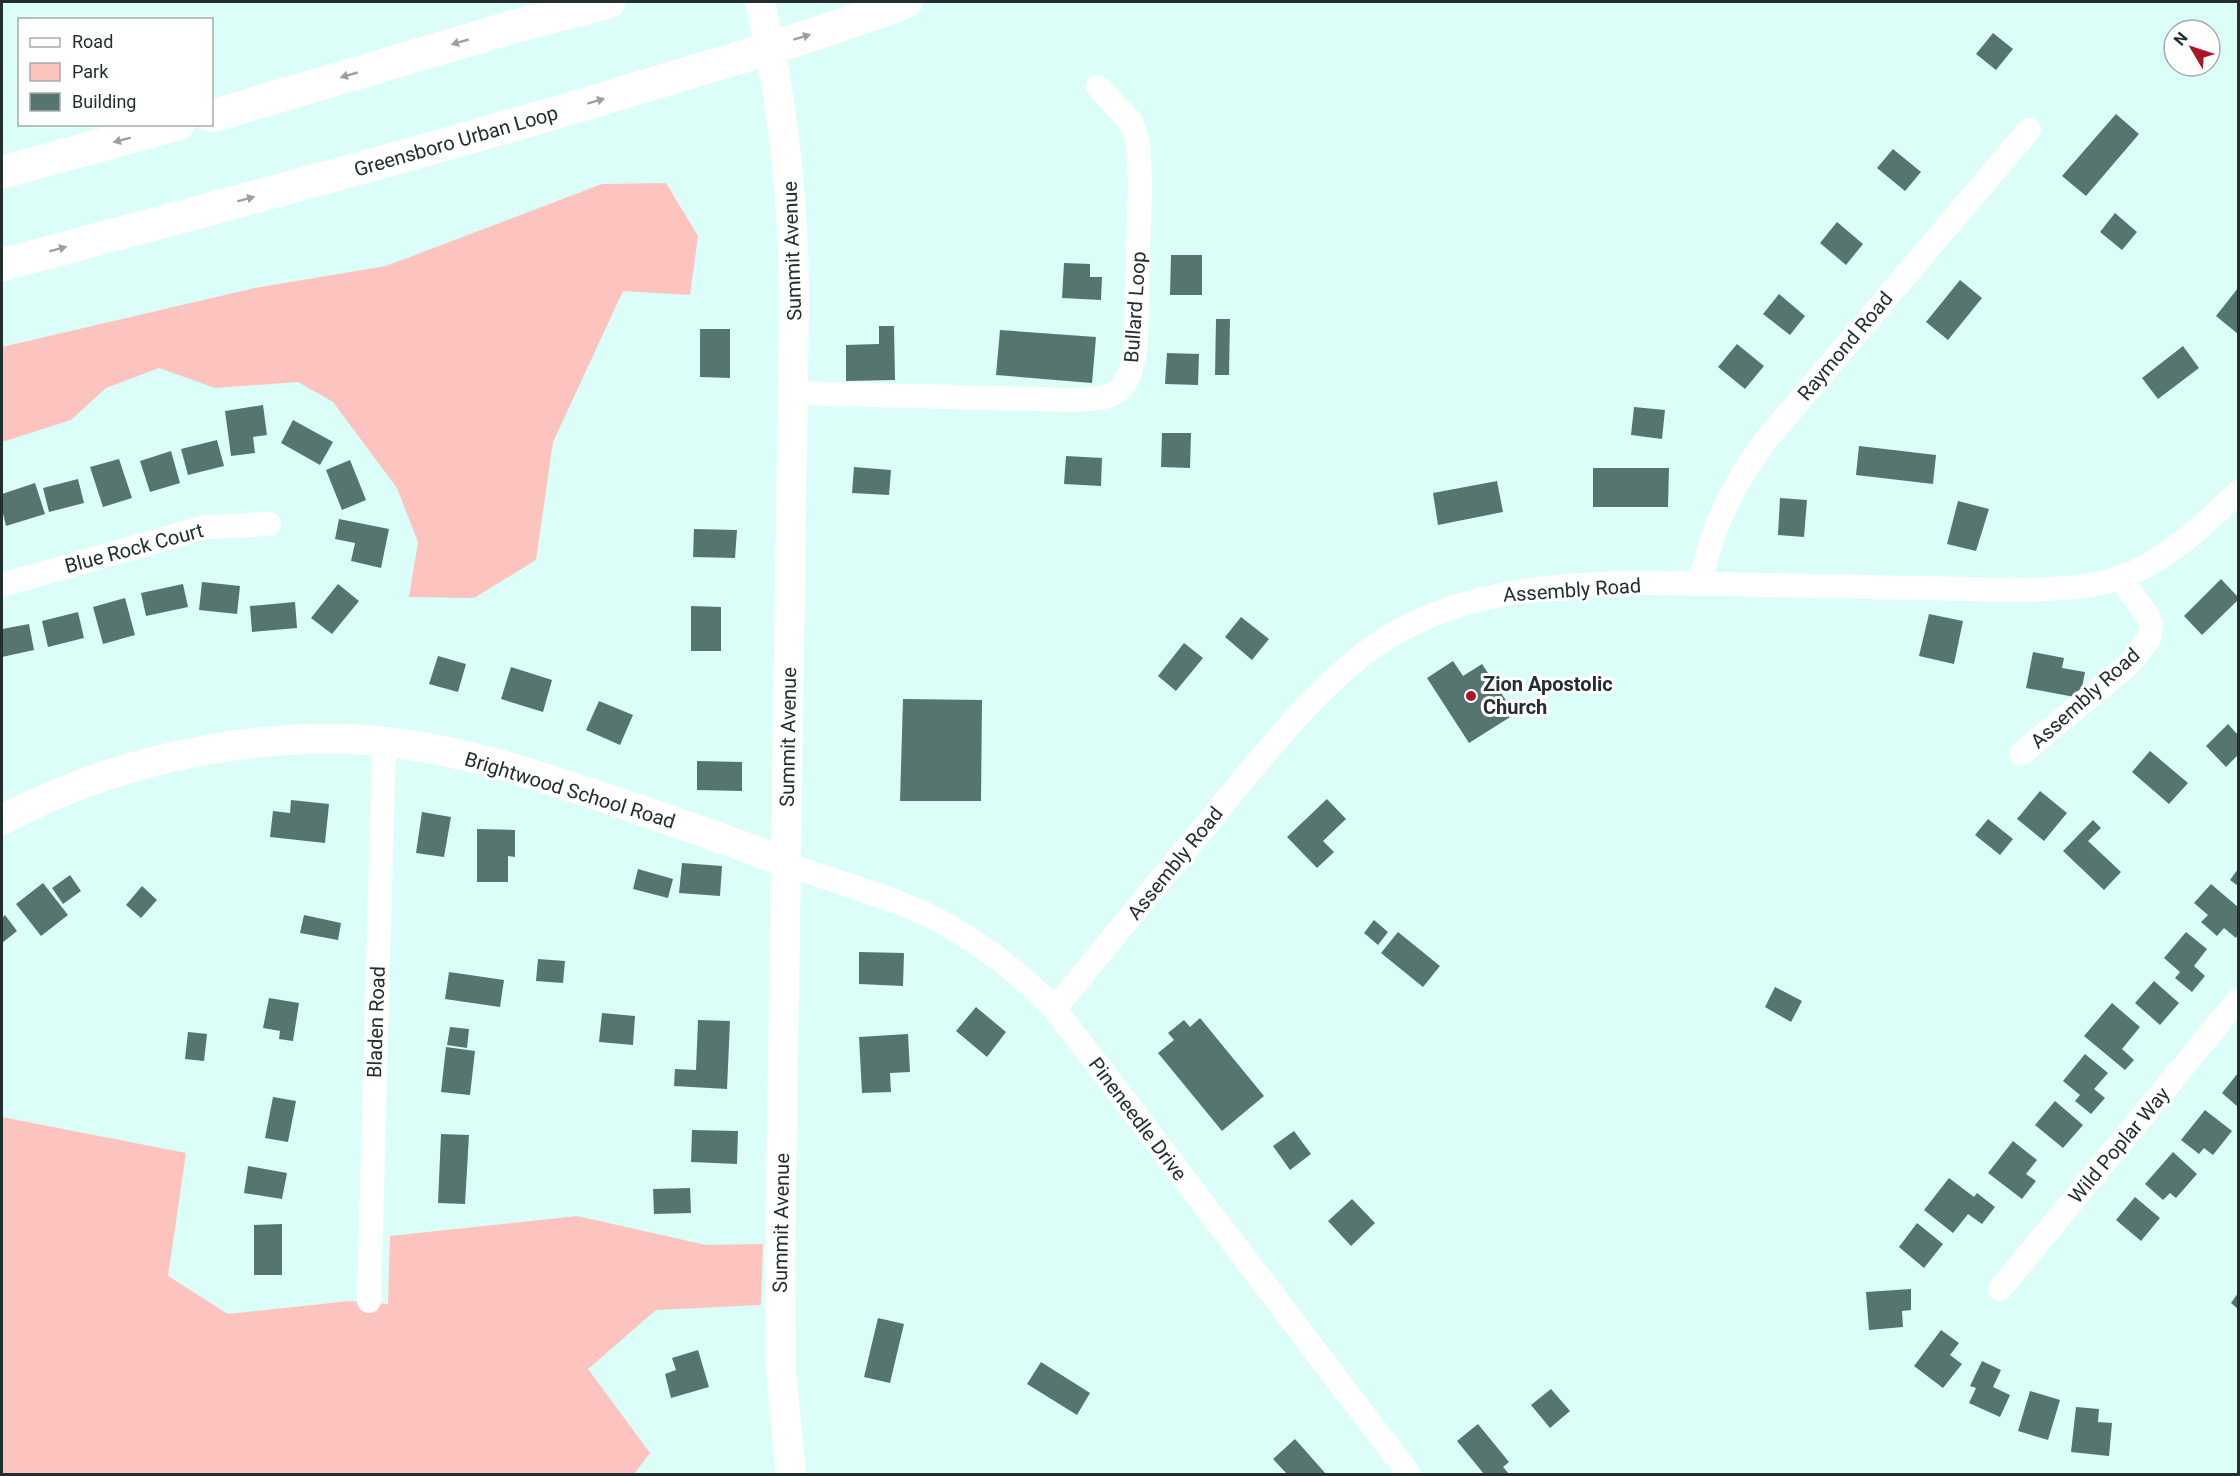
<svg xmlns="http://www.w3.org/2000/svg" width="2240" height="1476" viewBox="0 0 2240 1476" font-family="Roboto,sans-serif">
  <rect width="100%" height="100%" fill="#dcfef8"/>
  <!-- green -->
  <g fill="#fdc3bf">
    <path d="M666,183L698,236L690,295L623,291L553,442L536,560L474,598L409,597L418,542L397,488L333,402L298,382L215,388L159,368L106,388L71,420L2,442V347L255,288L386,266L602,184Z"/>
    <path d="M2,1117L186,1153L168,1276L228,1314L350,1301L388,1304L390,1236L577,1216L706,1245L763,1244L761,1305L656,1310L588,1369L650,1453L634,1474H2Z"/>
  </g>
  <!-- building -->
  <g fill="#577570">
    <path d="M1993,33L2013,49L1996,70L1976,54Z"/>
    <path d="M2116,114L2139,134L2086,196L2062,176Z"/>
    <path d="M1893,149L1921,172L1905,191L1877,168Z"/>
    <path d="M2115,213L2137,232L2122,250L2100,232Z"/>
    <path d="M1837,222L1863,244L1846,265L1820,243Z"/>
    <path d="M1171,255H1202V295H1170Z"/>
    <path d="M1064,263L1090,264V277H1102L1101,300L1062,298Z"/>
    <path d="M1960,280L1982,298L1948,340L1926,322Z"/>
    <path d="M2238,288V334L2216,316Z"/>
    <path d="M1779,294L1805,316L1790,335L1763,314Z"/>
    <path d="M1216,319H1230L1229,375H1215Z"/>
    <path d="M879,326H894L895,380L846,381V345L879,344Z"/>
    <path d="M700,329H730V378L700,377Z"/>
    <path d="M1000,330L1096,337L1092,383L996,375Z"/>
    <path d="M1737,344L1764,366L1745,389L1718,367Z"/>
    <path d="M2183,346L2199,368L2158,399L2142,378Z"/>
    <path d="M1167,353L1199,354L1198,385L1165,384Z"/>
    <path d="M263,405L267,435L253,437L255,453L231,456L225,411Z"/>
    <path d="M1634,407L1665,410L1662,439L1631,435Z"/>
    <path d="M293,420L333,442L320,465L281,443Z"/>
    <path d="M1162,433H1191L1190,468L1161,467Z"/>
    <path d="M217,440L224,466L188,475L181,449Z"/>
    <path d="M1859,446L1936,455L1933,484L1856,475Z"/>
    <path d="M171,451L180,483L150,492L140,461Z"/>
    <path d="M1066,456L1102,458L1101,486L1064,484Z"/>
    <path d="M119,459L132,498L103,507L90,467Z"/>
    <path d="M350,460L366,500L342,510L326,470Z"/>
    <path d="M854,467L891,470L889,495L852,493Z"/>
    <path d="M1593,468H1669L1668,507H1593Z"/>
    <path d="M78,479L84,503L49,512L43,488Z"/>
    <path d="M1497,481L1503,512L1438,525L1433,493Z"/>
    <path d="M35,483L45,514L6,526L2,509V494Z"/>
    <path d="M1780,498L1807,500L1804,537L1778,535Z"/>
    <path d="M1958,501L1989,509L1976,551L1947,544Z"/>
    <path d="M339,519L389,529L381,568L351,561L355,543L335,539Z"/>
    <path d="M694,529L737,530L735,558L693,557Z"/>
    <path d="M2221,579L2238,597V600L2202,635L2184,616Z"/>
    <path d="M202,582L240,586L237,614L199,610Z"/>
    <path d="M183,584L188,607L146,616L141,593Z"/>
    <path d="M338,584L359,601L332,634L311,618Z"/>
    <path d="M125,598L135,635L103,644L93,607Z"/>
    <path d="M295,602L297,628L252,632L250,606Z"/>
    <path d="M691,606L721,607V651H691Z"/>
    <path d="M78,612L84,638L48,647L42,621Z"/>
    <path d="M1929,614L1963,621L1954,664L1919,656Z"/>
    <path d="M1241,617L1269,639L1252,660L1225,637Z"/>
    <path d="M29,624L34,650L2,657V629Z"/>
    <path d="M1184,643L1203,658L1176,691L1158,676Z"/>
    <path d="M2033,652L2064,658L2062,668L2085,672L2080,698L2026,688Z"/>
    <path d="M438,656L466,664L458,692L429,684Z"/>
    <path d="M1453,661L1463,676L1482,664L1515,714L1469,743L1427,678Z"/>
    <path d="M511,667L552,680L543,712L501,699Z"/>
    <path d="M903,699L982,700L981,801H900Z"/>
    <path d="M599,701L633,715L620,745L586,730Z"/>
    <path d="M2228,724L2238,735V755L2226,767L2206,746Z"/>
    <path d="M2150,751L2188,783L2169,804L2132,772Z"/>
    <path d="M697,761L742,762V791L697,790Z"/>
    <path d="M2040,791L2067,813L2044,841L2017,819Z"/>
    <path d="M1327,799L1346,819L1323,841L1334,852L1317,868L1287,837Z"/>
    <path d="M291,800L329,804L325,843L270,837L273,811L290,813Z"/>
    <path d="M422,812L451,817L444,857L416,853Z"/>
    <path d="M1988,819L2013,839L2000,855L1975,835Z"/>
    <path d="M2093,820L2101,828L2088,841L2121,872L2104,890L2063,851Z"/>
    <path d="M477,829L515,830V857L508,856V882H477Z"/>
    <path d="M682,863L722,866L720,896L679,893Z"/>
    <path d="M638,869L673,879L668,898L633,889Z"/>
    <path d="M2238,869V886L2230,880Z"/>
    <path d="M70,875L81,891L63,904L52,888Z"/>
    <path d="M43,883L68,915L41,936L16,904Z"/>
    <path d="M2211,884L2238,907V934L2236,938L2224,928L2217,936L2201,922L2208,915L2194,903Z"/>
    <path d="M142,886L157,900L141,918L126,905Z"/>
    <path d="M5,915L17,931L2,943V918Z"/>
    <path d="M304,915L341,923L338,940L300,933Z"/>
    <path d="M1374,920L1388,932L1378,945L1364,933Z"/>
    <path d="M1398,932L1440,966L1423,987L1381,953Z"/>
    <path d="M2186,932L2207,949L2194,966L2205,976L2192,992L2175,978L2180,972L2164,958Z"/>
    <path d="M859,952L904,953L903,986L859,984Z"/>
    <path d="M538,959L565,961L563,983L536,981Z"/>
    <path d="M449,972L504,980L500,1007L445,999Z"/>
    <path d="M2154,981L2179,1003L2160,1025L2135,1003Z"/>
    <path d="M1775,987L1802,1001L1791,1022L1765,1007Z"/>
    <path d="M269,998L299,1003L293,1041L279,1039L280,1031L263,1028Z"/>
    <path d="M2112,1003L2140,1027L2122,1049L2134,1060L2125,1070L2084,1036Z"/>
    <path d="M976,1007L1006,1032L987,1057L956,1031Z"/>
    <path d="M602,1013L635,1016L633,1045L599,1042Z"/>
    <path d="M1200,1018L1264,1096L1222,1131L1158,1053L1174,1040L1168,1033L1184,1020L1190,1027Z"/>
    <path d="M698,1020L730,1021L727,1089L674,1086L675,1069L696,1070Z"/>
    <path d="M450,1027L469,1029L467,1048L447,1045Z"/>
    <path d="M188,1032L207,1034L204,1061L185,1059Z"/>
    <path d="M908,1034L910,1072L890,1073L891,1092L862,1093L859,1037Z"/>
    <path d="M446,1047L475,1051L470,1095L441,1092Z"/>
    <path d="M2085,1054L2108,1073L2094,1089L2105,1098L2091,1114L2075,1101L2080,1095L2063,1081Z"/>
    <path d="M2238,1073V1107L2222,1093Z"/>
    <path d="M273,1097L296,1101L288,1142L265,1138Z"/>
    <path d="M2055,1101L2083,1125L2063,1148L2035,1125Z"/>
    <path d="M2205,1110L2232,1131L2213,1155L2204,1148L2199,1154L2181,1140Z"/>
    <path d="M692,1130L738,1131L737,1164L691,1162Z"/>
    <path d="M1294,1131L1311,1154L1290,1170L1273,1146Z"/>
    <path d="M441,1134L469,1135L465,1204L438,1203Z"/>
    <path d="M2013,1141L2037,1160L2026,1174L2036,1181L2022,1199L1988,1173Z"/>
    <path d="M2173,1152L2197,1174L2176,1198L2170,1193L2163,1200L2145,1184Z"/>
    <path d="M248,1166L287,1173L282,1199L244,1193Z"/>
    <path d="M1949,1178L1974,1197L1977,1193L1995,1207L1982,1224L1968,1214L1953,1233L1924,1210Z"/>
    <path d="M690,1188L691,1213L654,1214L653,1189Z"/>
    <path d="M2135,1197L2160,1218L2141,1241L2116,1220Z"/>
    <path d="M1352,1199L1375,1223L1351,1246L1328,1221Z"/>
    <path d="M1917,1223L1943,1244L1924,1268L1899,1247Z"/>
    <path d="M282,1224V1275H254V1225Z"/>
    <path d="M1911,1289V1310L1902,1311L1903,1327L1869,1330L1866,1292Z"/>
    <path d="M2238,1293V1309L2231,1303Z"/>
    <path d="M878,1318L904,1324L890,1383L864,1377Z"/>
    <path d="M1941,1330L1959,1343L1950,1355L1962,1364L1943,1388L1914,1366Z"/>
    <path d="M698,1350L709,1387L671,1398L665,1374L676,1370L672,1358Z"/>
    <path d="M1982,1361L2001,1370L1993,1387L2010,1395L2000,1417L1969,1403L1976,1388L1970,1386Z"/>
    <path d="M1041,1362L1090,1393L1077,1415L1027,1384Z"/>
    <path d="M1551,1389L1570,1411L1550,1428L1531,1405Z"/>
    <path d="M2030,1391L2060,1400L2048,1440L2018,1431Z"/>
    <path d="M2076,1407L2099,1409L2098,1422L2112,1423L2109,1456L2071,1452Z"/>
    <path d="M1478,1424L1509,1462L1503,1467L1509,1474H1484L1457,1441Z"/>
    <path d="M1295,1439L1326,1474H1287L1273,1459Z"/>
  </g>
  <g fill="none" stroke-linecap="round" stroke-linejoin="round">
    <!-- minor -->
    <g stroke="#fff" stroke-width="24">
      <path d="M793,393L1073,400C1120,399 1128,392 1136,345L1140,181L1138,141L1131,122L1098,87"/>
      <path d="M1700,584C1712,526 1731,488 1766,440L2029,130"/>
      <path d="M2,585L206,527L269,524"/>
      <path d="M2021,754L2128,665L2149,639L2151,626L2147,614L2120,578"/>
      <path d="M786,863C832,882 881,893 925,914C975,937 1016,970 1055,1009L1409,1474"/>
      <path d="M1055,1009C1106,945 1159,882 1211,819C1259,760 1314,689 1376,645C1482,570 1642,583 1766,585C1850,587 1934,588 2018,590C2051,589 2086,589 2119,578C2165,562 2204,525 2238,492"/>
      <path d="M2000,1289L2238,1000"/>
      <path d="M369,1301L384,742"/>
    </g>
    <!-- major -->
    <g stroke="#fff" stroke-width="30">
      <path d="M760,2C784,106 795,206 794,314L780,1262L781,1371L791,1474"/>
      <path d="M2,820C106,765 228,736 347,739C438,742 526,771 611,800C670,820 729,840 786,863"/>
    </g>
    <!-- highway -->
    <g stroke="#fff" stroke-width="33">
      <path d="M212,116L516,26L609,2"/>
      <path d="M2,172L178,124"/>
      <path d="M2,265C209,209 416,155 622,93C717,64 813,37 906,2"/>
    </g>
  </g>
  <!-- one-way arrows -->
  <defs><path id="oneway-solid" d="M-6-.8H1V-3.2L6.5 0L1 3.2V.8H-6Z" transform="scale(1.5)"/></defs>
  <g fill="#9ca1a0">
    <use href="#oneway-solid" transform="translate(802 37) rotate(-17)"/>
    <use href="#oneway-solid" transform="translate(460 42) rotate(164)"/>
    <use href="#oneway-solid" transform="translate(349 75) rotate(164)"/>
    <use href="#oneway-solid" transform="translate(596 101) rotate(-17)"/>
    <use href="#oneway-solid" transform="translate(122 140) rotate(165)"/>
    <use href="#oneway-solid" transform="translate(246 199) rotate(-15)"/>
    <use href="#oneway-solid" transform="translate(58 249) rotate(-15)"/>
  </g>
  <!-- markers -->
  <circle fill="#ab1725" stroke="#fff" stroke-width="2" cx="1471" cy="696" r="6"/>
  <g text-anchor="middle" stroke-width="6" stroke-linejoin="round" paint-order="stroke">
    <!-- street labels -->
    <g font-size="20" fill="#222f2d" stroke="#fff">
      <text transform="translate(456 141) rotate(-16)" y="7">Greensboro Urban Loop</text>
      <text transform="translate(792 251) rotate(-92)" y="7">Summit Avenue</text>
      <text transform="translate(1135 307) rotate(-86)" y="7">Bullard Loop</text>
      <text transform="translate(1845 346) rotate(-50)" y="7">Raymond Road</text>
      <text transform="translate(134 548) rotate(-15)" y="7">Blue Rock Court</text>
      <text transform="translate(1572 590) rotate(-4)" y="7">Assembly Road</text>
      <text transform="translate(2085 698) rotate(-42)" y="7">Assembly Road</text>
      <text transform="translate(788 737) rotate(-89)" y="7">Summit Avenue</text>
      <text transform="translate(570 790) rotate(17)" y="7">Brightwood School Road</text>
      <text transform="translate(1175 863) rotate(-51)" y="7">Assembly Road</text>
      <text transform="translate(376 1022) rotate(-88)" y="7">Bladen Road</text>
      <text transform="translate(1138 1119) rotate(53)" y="7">Pineneedle Drive</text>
      <text transform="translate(2119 1145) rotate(-50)" y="7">Wild Poplar Way</text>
      <text transform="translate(781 1223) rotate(-89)" y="7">Summit Avenue</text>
    </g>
    <!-- poi labels -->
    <g font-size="20" font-weight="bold" fill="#222f2d" stroke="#fff" text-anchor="start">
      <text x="1483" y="691">Zion Apostolic<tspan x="1483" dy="23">Church</tspan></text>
    </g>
  </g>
  <!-- border -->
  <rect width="2240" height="1476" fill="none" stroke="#222f2d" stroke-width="6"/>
  <!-- legend -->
  <rect x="18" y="18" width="195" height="108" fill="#ffffff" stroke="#a7acab" stroke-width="1.5"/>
  <rect x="30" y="38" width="30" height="9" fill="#ffffff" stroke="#a7acab" stroke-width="1.5"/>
  <text x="72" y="48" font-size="18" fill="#222f2d">Road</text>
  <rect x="30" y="63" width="30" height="18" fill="#fdc3bf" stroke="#a7acab" stroke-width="1.5"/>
  <text x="72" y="78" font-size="18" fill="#222f2d">Park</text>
  <rect x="30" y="93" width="30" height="18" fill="#577570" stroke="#a7acab" stroke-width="1.5"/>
  <text x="72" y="108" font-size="18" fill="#222f2d">Building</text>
  <!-- north arrow -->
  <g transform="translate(2192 48) rotate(309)"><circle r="28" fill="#ffffff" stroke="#a7acab" stroke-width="1.5"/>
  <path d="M0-4.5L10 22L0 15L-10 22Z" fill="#ab1725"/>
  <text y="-9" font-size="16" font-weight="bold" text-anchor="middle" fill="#222f2d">N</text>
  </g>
</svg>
